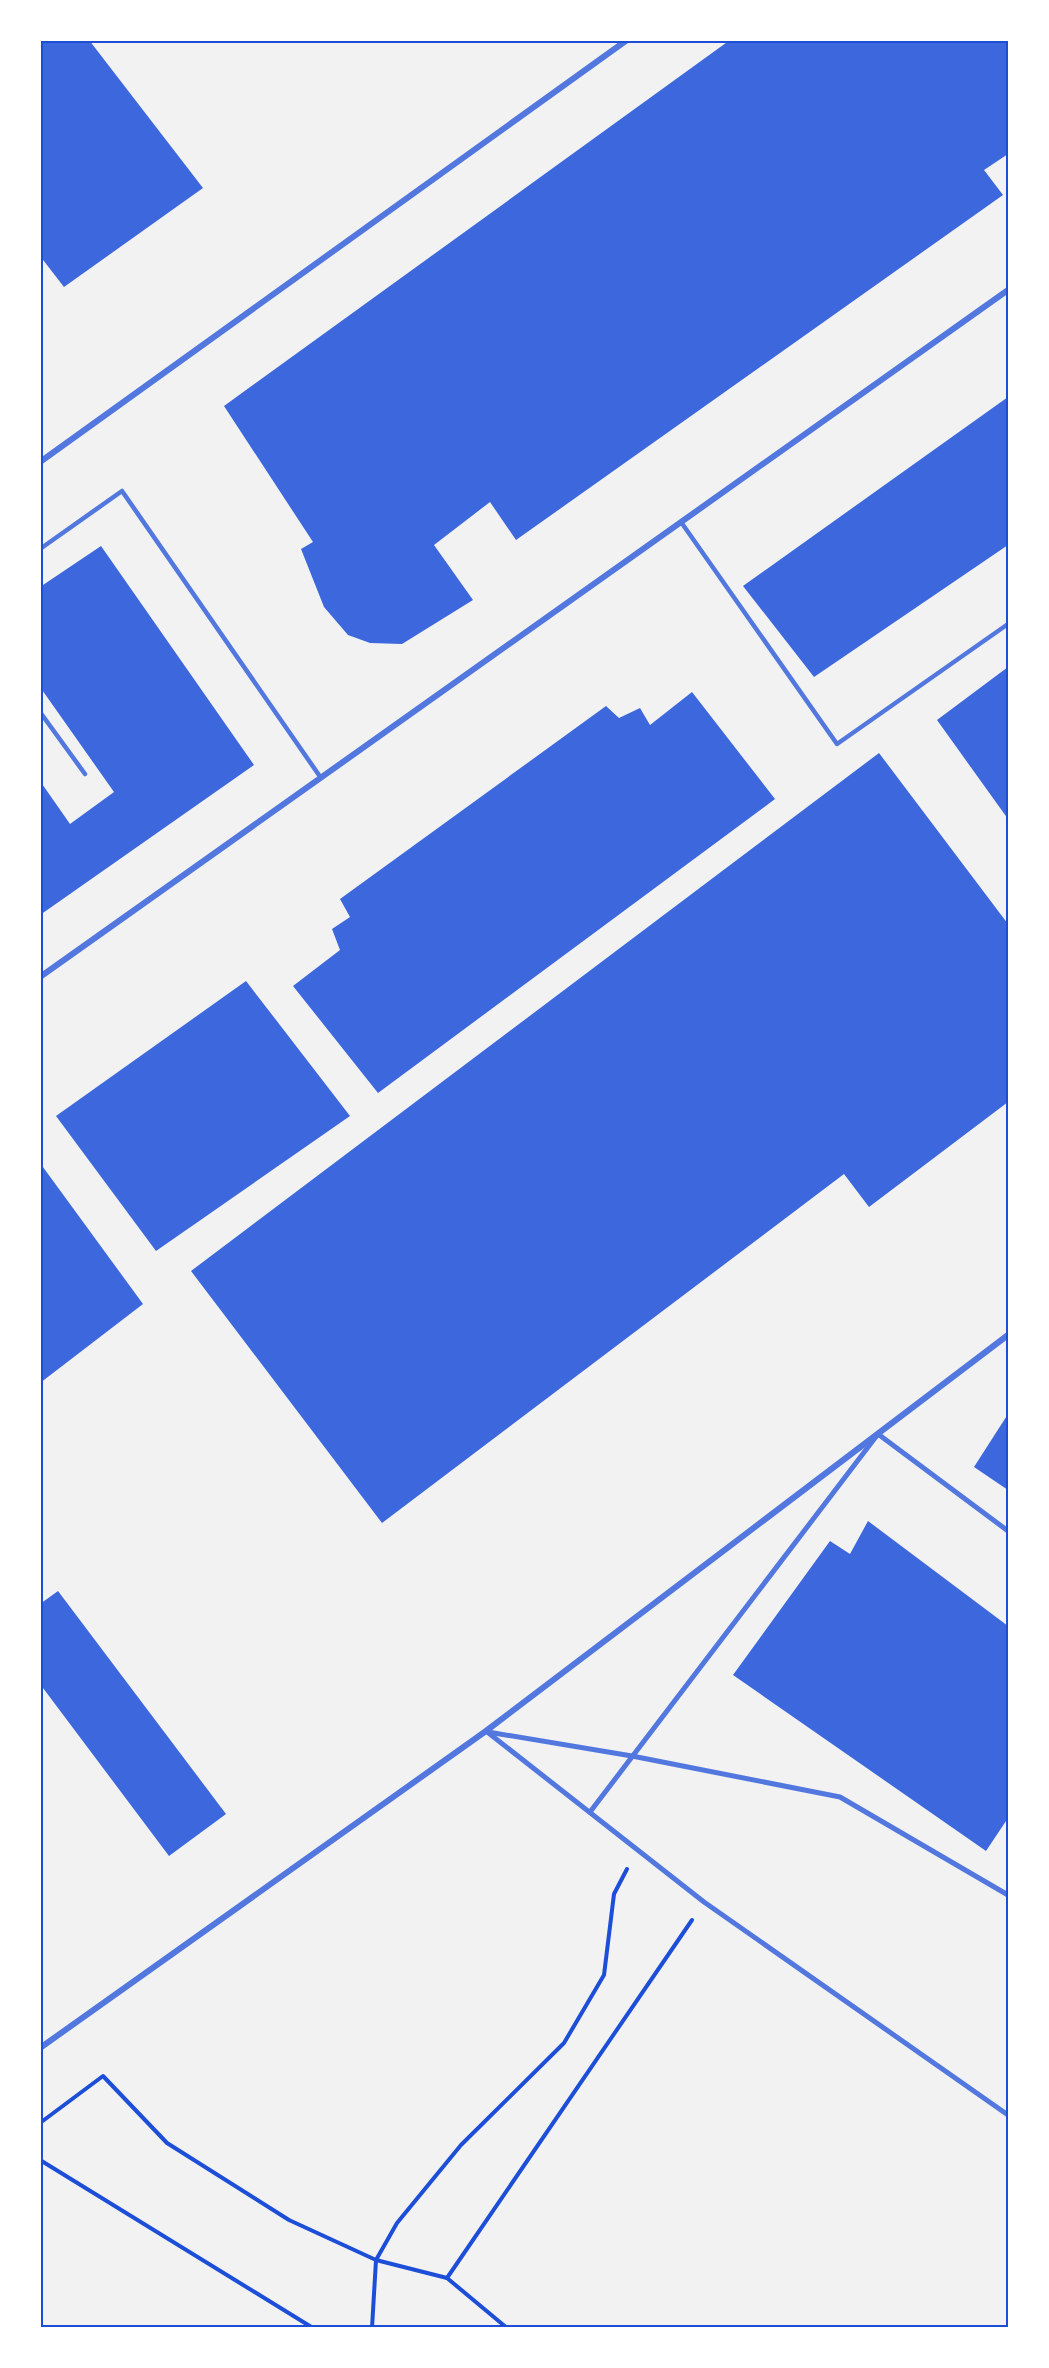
<svg xmlns="http://www.w3.org/2000/svg" width="1049" height="2368" viewBox="0 0 1049 2368" font-family="Signika,sans-serif">
  <rect width="100%" height="100%" fill="#f2f2f2"/>
  <!-- building -->
  <g fill="#3d67dc">
    <path d="M40,40H89L203,188L64,287L40,256Z"/>
    <path d="M730,40H1008V154L984,170L1003,195L516,540L490,502L434,545L473,600L402,644L370,643L348,635L324,607L301,549L313,542L224,406Z"/>
    <path d="M1008,397V545L814,677L743,586Z"/>
    <path d="M101,546L254,765L40,915V781L70,824L114,792L40,687V587Z"/>
    <path d="M1008,667V819L937,720Z"/>
    <path d="M692,692L775,799L378,1093L293,986L340,950L332,929L350,917L340,899L606,706L619,718L640,708L650,725Z"/>
    <path d="M879,753L1008,924V1102L869,1207L844,1174L382,1523L191,1271Z"/>
    <path d="M246,981L350,1116L156,1251L56,1116Z"/>
    <path d="M40,1163L143,1304L40,1383Z"/>
    <path d="M1008,1414V1490L974,1467Z"/>
    <path d="M868,1521L1008,1626V1818L986,1851L733,1675L830,1541L850,1554Z"/>
    <path d="M58,1591L226,1814L169,1856L40,1684V1604Z"/>
  </g>
  <g fill="none" stroke-linecap="round" stroke-linejoin="round">
    <!-- path -->
    <g stroke="#1d4ed8" stroke-width="4">
      <path d="M40,2123L103,2076L167,2143L289,2220L376,2260L447,2278L507,2328"/>
      <path d="M40,2160L313,2328"/>
      <path d="M447,2278L692,1920"/>
      <path d="M372,2328L376,2260L397,2223L461,2145L564,2043L604,1975L614,1894L627,1869"/>
    </g>
    <!-- service -->
    <g stroke="#5277de" stroke-width="4.5">
      <path d="M681,522L837,744L1008,624"/>
      <path d="M40,549L122,491L321,778"/>
      <path d="M40,712L85,774"/>
    </g>
    <!-- pedestrian -->
    <g stroke="#5277de" stroke-width="5">
      <path d="M486,1731L704,1902L1008,2115"/>
      <path d="M488,1732L632,1756L840,1797L1008,1895"/>
      <path d="M590,1812L878,1434L1008,1531"/>
    </g>
    <!-- minor -->
    <g stroke="#5277de" stroke-width="6">
      <path d="M40,462L627,40"/>
      <path d="M40,977L1008,290"/>
      <path d="M40,2048L486,1731L1008,1335"/>
    </g>
  </g>
  <!-- border -->
  <rect width="1049" height="2368" fill="none" stroke="#ffffff" stroke-width="84"/>
  <rect x="42" y="42" width="965" height="2284" fill="none" stroke="#1d4ed8" stroke-width="2"/>
</svg>
